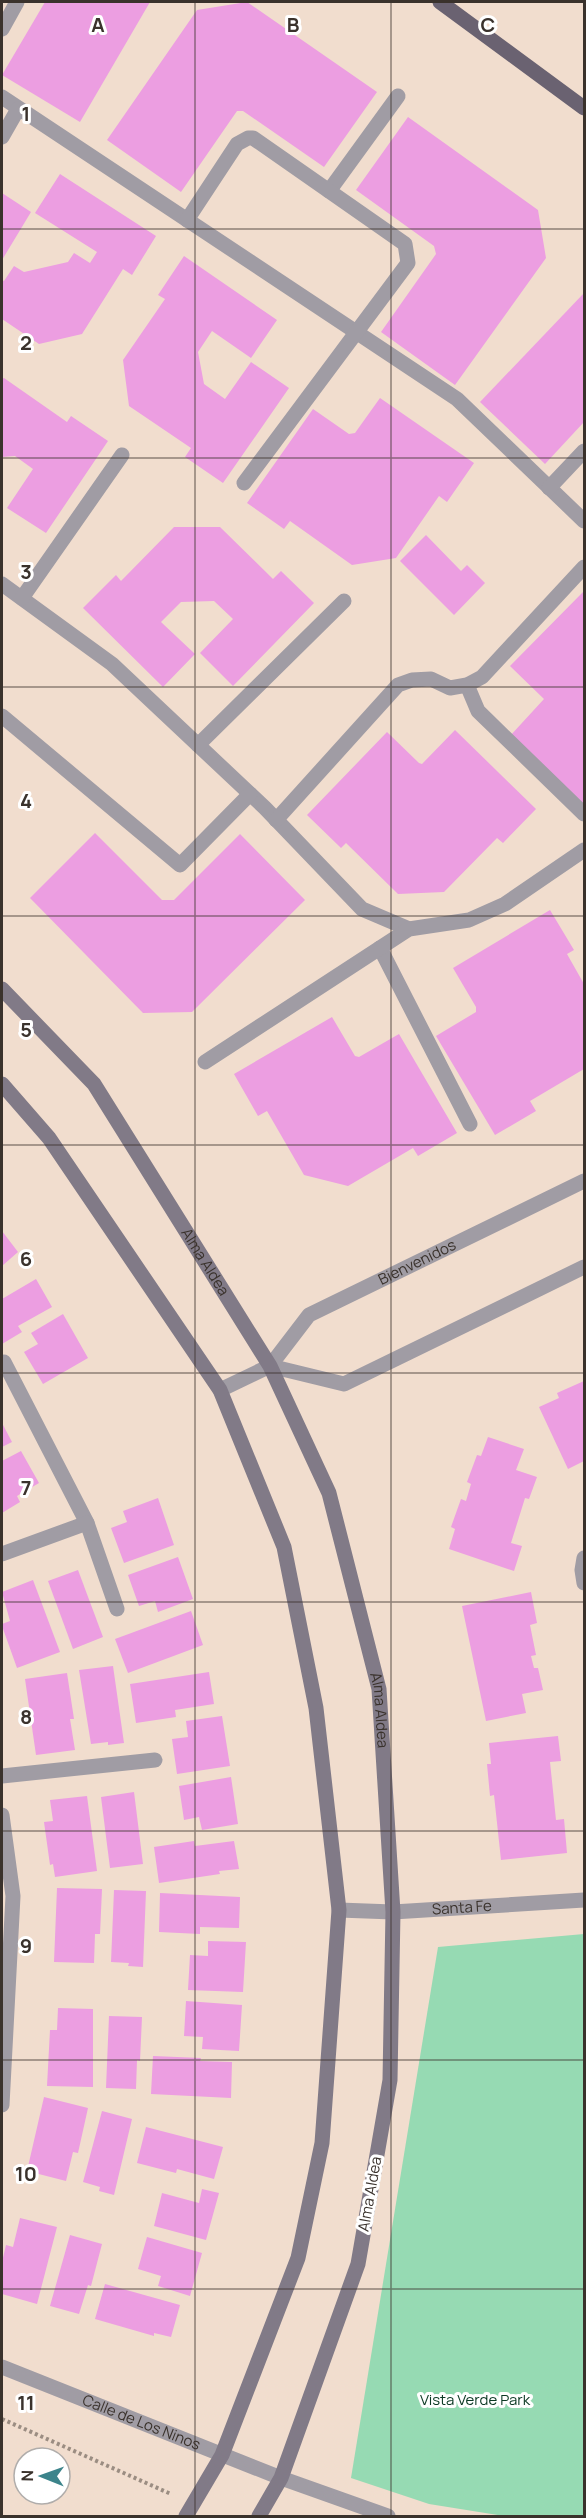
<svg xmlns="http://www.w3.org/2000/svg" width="586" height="2518" viewBox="0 0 586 2518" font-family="Manrope,sans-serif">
  <rect width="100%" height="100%" fill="#f1ddce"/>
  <!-- park -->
  <path fill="#96dab3" d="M584,1934V2516H504L429,2504L351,2478L438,1947Z"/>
  <!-- building -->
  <g fill="#ec9ee1">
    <path d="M45,2H150L80,122L2,75Z"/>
    <path d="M247,2L377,92L324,167L243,111H237L181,192L107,140L197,10Z"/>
    <path d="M408,117L538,210L546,258L455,385L381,332L436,254L434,246L356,190Z"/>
    <path d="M60,174L156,236L132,275L123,269L82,334L39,344L2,319V280L4,281L14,266L24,272L68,262L74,253L90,263L97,252L35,213Z"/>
    <path d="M2,193L31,212L2,260Z"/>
    <path d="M184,256L277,320L251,358L212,331L198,352L204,384L225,399L251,362L289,388L223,483L185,457L191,448L129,406L123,360L165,299L158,295Z"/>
    <path d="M584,293V422L545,464L480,402Z"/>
    <path d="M4,378L67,422L71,416L108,441L46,533L7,508L33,469L15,456L2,457V379Z"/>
    <path d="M380,398L474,463L447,502L439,496L396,558L352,565L290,521L284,529L247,503L313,409L349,434L355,433Z"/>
    <path d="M174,527H220L273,579L281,571L314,603L233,686L200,653L233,619L214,601L181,602L161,622L195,654L163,687L83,608L116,575L121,581Z"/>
    <path d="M426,535L461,571L467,565L485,583L454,615L400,561Z"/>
    <path d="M584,591V809L510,736L544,699L510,666Z"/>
    <path d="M455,730L536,809L503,843L497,838L444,892L398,894L346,843L341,848L307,815L387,732L419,763L422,764Z"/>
    <path d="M95,833L162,900H174L240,834L305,900L192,1012L143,1013L30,898Z"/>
    <path d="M550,910L574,950L567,954L584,984V1069L530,1101L536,1111L495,1135L436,1036L476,1012V1007L453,968Z"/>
    <path d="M332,1017L355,1056L359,1057L399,1034L457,1133L418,1156L413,1148L348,1186L304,1175L267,1111L258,1116L234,1074Z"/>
    <path d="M2,1231L18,1252L2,1266Z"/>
    <path d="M36,1279L52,1307L18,1326L22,1332L2,1344V1299Z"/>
    <path d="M63,1314L88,1358L43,1384L24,1352L38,1344L31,1333Z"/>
    <path d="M584,1381V1461L568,1469L539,1407L559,1398L557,1393Z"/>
    <path d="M2,1423L12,1442L2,1447Z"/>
    <path d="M488,1437L524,1449L516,1470L537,1477L529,1499L525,1498L511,1543L522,1546L514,1571L449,1549L455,1529L451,1527L461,1499L466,1501L471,1484L467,1482L477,1455L481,1456Z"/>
    <path d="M21,1451L39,1483L17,1496L20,1502L2,1513V1461Z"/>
    <path d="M158,1498L174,1545L124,1563L111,1528L127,1522L123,1511Z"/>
    <path d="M178,1557L193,1599L158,1612L155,1601L139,1606L128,1575Z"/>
    <path d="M78,1570L103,1637L73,1649L48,1581Z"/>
    <path d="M33,1580L60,1652L17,1668L2,1626V1624L10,1621L2,1592Z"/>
    <path d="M531,1592L537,1623L530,1625L536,1655L531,1656L534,1668H538L543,1690L522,1694L526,1713L486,1721L462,1606Z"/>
    <path d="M191,1611L203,1645L128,1673L115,1639Z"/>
    <path d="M113,1666L124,1743L108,1745V1742L91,1744L79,1670Z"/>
    <path d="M209,1672L214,1704L175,1710L176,1717L136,1723L130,1684Z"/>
    <path d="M67,1673L74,1719H70L75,1750L36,1755L25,1679Z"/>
    <path d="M222,1716L230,1766L177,1774L172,1739L188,1737L186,1721Z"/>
    <path d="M558,1736L561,1761L550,1762L556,1820L564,1819L567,1853L501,1860L494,1795L490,1796L487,1764H491L489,1743Z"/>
    <path d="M231,1777L238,1824L202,1830L199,1817L184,1820L179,1786Z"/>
    <path d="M134,1792L143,1864L110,1868L101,1797Z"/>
    <path d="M87,1796L97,1871L55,1877L53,1864L50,1865L44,1822L53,1821L50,1800Z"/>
    <path d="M194,1841L195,1846L234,1841L239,1869L219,1871L220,1874L159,1883L154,1847Z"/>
    <path d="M57,1888L102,1889L100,1934H95L94,1963L54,1962Z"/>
    <path d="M114,1890L146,1891L143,1967L128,1966L129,1963L111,1962Z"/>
    <path d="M160,1893L240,1897L239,1928L200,1927V1934L159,1932Z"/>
    <path d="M208,1941L246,1942L243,1992L188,1990L190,1955L208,1956Z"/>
    <path d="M186,2001L242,2005L239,2051L202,2049L203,2037L184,2036Z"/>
    <path d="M58,2008L93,2009V2087L47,2086L50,2030H57Z"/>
    <path d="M109,2016L142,2017L140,2061L137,2060L136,2089L106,2088Z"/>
    <path d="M153,2056L201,2058L200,2061L232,2062L231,2098L151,2094Z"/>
    <path d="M44,2097L88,2108L78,2153L73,2152L66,2181L27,2171Z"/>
    <path d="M102,2111L132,2119L114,2195L99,2191L100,2187L83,2182Z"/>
    <path d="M146,2127L223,2147L214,2179L177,2169L176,2173L137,2163Z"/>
    <path d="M202,2189L219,2193L206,2240L154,2226L162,2193L199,2203Z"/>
    <path d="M20,2218L57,2227L37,2304L2,2294V2262L6,2245L13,2247Z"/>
    <path d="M70,2235L102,2244L91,2286L88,2285L79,2314L50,2306Z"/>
    <path d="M147,2237L202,2253L190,2296L158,2286L161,2276L138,2269Z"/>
    <path d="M105,2284L180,2305L171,2337L154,2333V2336L95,2319Z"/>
  </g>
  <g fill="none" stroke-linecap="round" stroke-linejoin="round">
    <!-- path -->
    <path stroke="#9b8d82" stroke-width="4" stroke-dasharray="3 3" stroke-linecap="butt" d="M2,2419L171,2494"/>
    <!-- service -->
    <g stroke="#a09ca4" stroke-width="15">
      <path d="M2,29L17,2"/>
      <path d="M2,97L457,399L584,521"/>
      <path d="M2,137L18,109"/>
      <path d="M329,191L398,96"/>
      <path d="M187,220L237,144L248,138H253L405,244L408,263L244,483"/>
      <path d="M549,488L584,451"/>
      <path d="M2,584L112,664L265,808L362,909L409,929"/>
      <path d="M22,598L122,455"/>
      <path d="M467,685L478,711L584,814"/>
      <path d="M2,716L180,865L250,794"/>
      <path d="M198,745L344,601"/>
      <path d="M276,820L398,685L412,680L431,679L450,688L467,685L482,677L584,567"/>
      <path d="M380,948L470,1124"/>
      <path d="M205,1062L409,929L469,920L505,904L584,850"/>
      <path d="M4,1362L87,1523L117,1609"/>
      <path d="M2,1554L87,1523"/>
      <path d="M2,1776L155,1760"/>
    </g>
    <!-- minor -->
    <g stroke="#a09ca4" stroke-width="15">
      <path d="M584,1558L582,1570L584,1583"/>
      <path d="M2,1815L13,1896L2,2105"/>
      <path id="s1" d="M339,1910L393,1912L584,1900"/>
      <path id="s2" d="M2,2367L281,2478L388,2516"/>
    </g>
    <!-- tertiary -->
    <g stroke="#a09ca4" stroke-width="15">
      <path d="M270,1366L344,1384L584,1267"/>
      <path id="s3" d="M220,1390L270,1366L309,1315L584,1181"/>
    </g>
    <!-- secondary -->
    <g stroke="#817a87" stroke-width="15">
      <path id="s4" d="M2,989L94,1084L270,1366L329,1493L379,1689L393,1912L390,2080L358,2264L281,2478L259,2516"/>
      <path d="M2,1084L49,1138L220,1390L284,1547L316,1708L339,1910L322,2143L298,2258L222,2455L186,2516"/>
    </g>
    <!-- primary -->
    <path stroke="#6a6271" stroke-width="15" d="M440,2L584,108"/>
  </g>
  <!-- grid -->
  <path fill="none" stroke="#3a322c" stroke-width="1.5" stroke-opacity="0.55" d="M195,2V2516M391,2V2516M2,229H584M2,458H584M2,687H584M2,916H584M2,1145H584M2,1373H584M2,1602H584M2,1831H584M2,2060H584M2,2289H584"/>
  <g text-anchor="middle" stroke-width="6" stroke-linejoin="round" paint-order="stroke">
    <!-- street labels -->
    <g font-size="15" fill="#3a322c" stroke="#fff">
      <text dy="5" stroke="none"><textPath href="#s4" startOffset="342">Alma Aldea</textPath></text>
      <text dy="5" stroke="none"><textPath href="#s3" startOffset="240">Bienvenidos</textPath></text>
      <text dy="5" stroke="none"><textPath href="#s4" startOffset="828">Alma Aldea</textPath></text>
      <text dy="5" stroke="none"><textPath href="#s1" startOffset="123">Santa Fe</textPath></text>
      <text transform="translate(370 2194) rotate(-80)" y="5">Alma Aldea</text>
      <text dy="5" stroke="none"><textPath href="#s2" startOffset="150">Calle de Los Ninos</textPath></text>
    </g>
    <!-- park labels -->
    <g font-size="15" fill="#0b3923" stroke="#fff">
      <text x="475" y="2405">Vista Verde Park</text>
    </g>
  </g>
  <g font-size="20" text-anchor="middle" font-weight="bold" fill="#3a322c" stroke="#fff" stroke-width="6" stroke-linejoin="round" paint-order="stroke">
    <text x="98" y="32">A</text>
    <text x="293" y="32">B</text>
    <text x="488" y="32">C</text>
    <text x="26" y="121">1</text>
    <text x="26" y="350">2</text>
    <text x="26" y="579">3</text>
    <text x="26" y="808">4</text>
    <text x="26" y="1037">5</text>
    <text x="26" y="1266">6</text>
    <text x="26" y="1495">7</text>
    <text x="26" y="1724">8</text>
    <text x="26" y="1953">9</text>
    <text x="26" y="2181">10</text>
    <text x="26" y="2410">11</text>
  </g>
  <!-- border -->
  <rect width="586" height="2518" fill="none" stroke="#3a322c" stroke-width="6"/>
  <!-- north arrow -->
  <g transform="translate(42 2476) rotate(271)"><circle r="28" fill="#ffffff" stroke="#b0adab" stroke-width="1.5"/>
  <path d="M0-4.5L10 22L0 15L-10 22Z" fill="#3c848b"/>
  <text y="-9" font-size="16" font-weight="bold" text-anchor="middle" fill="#3a322c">N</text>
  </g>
</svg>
